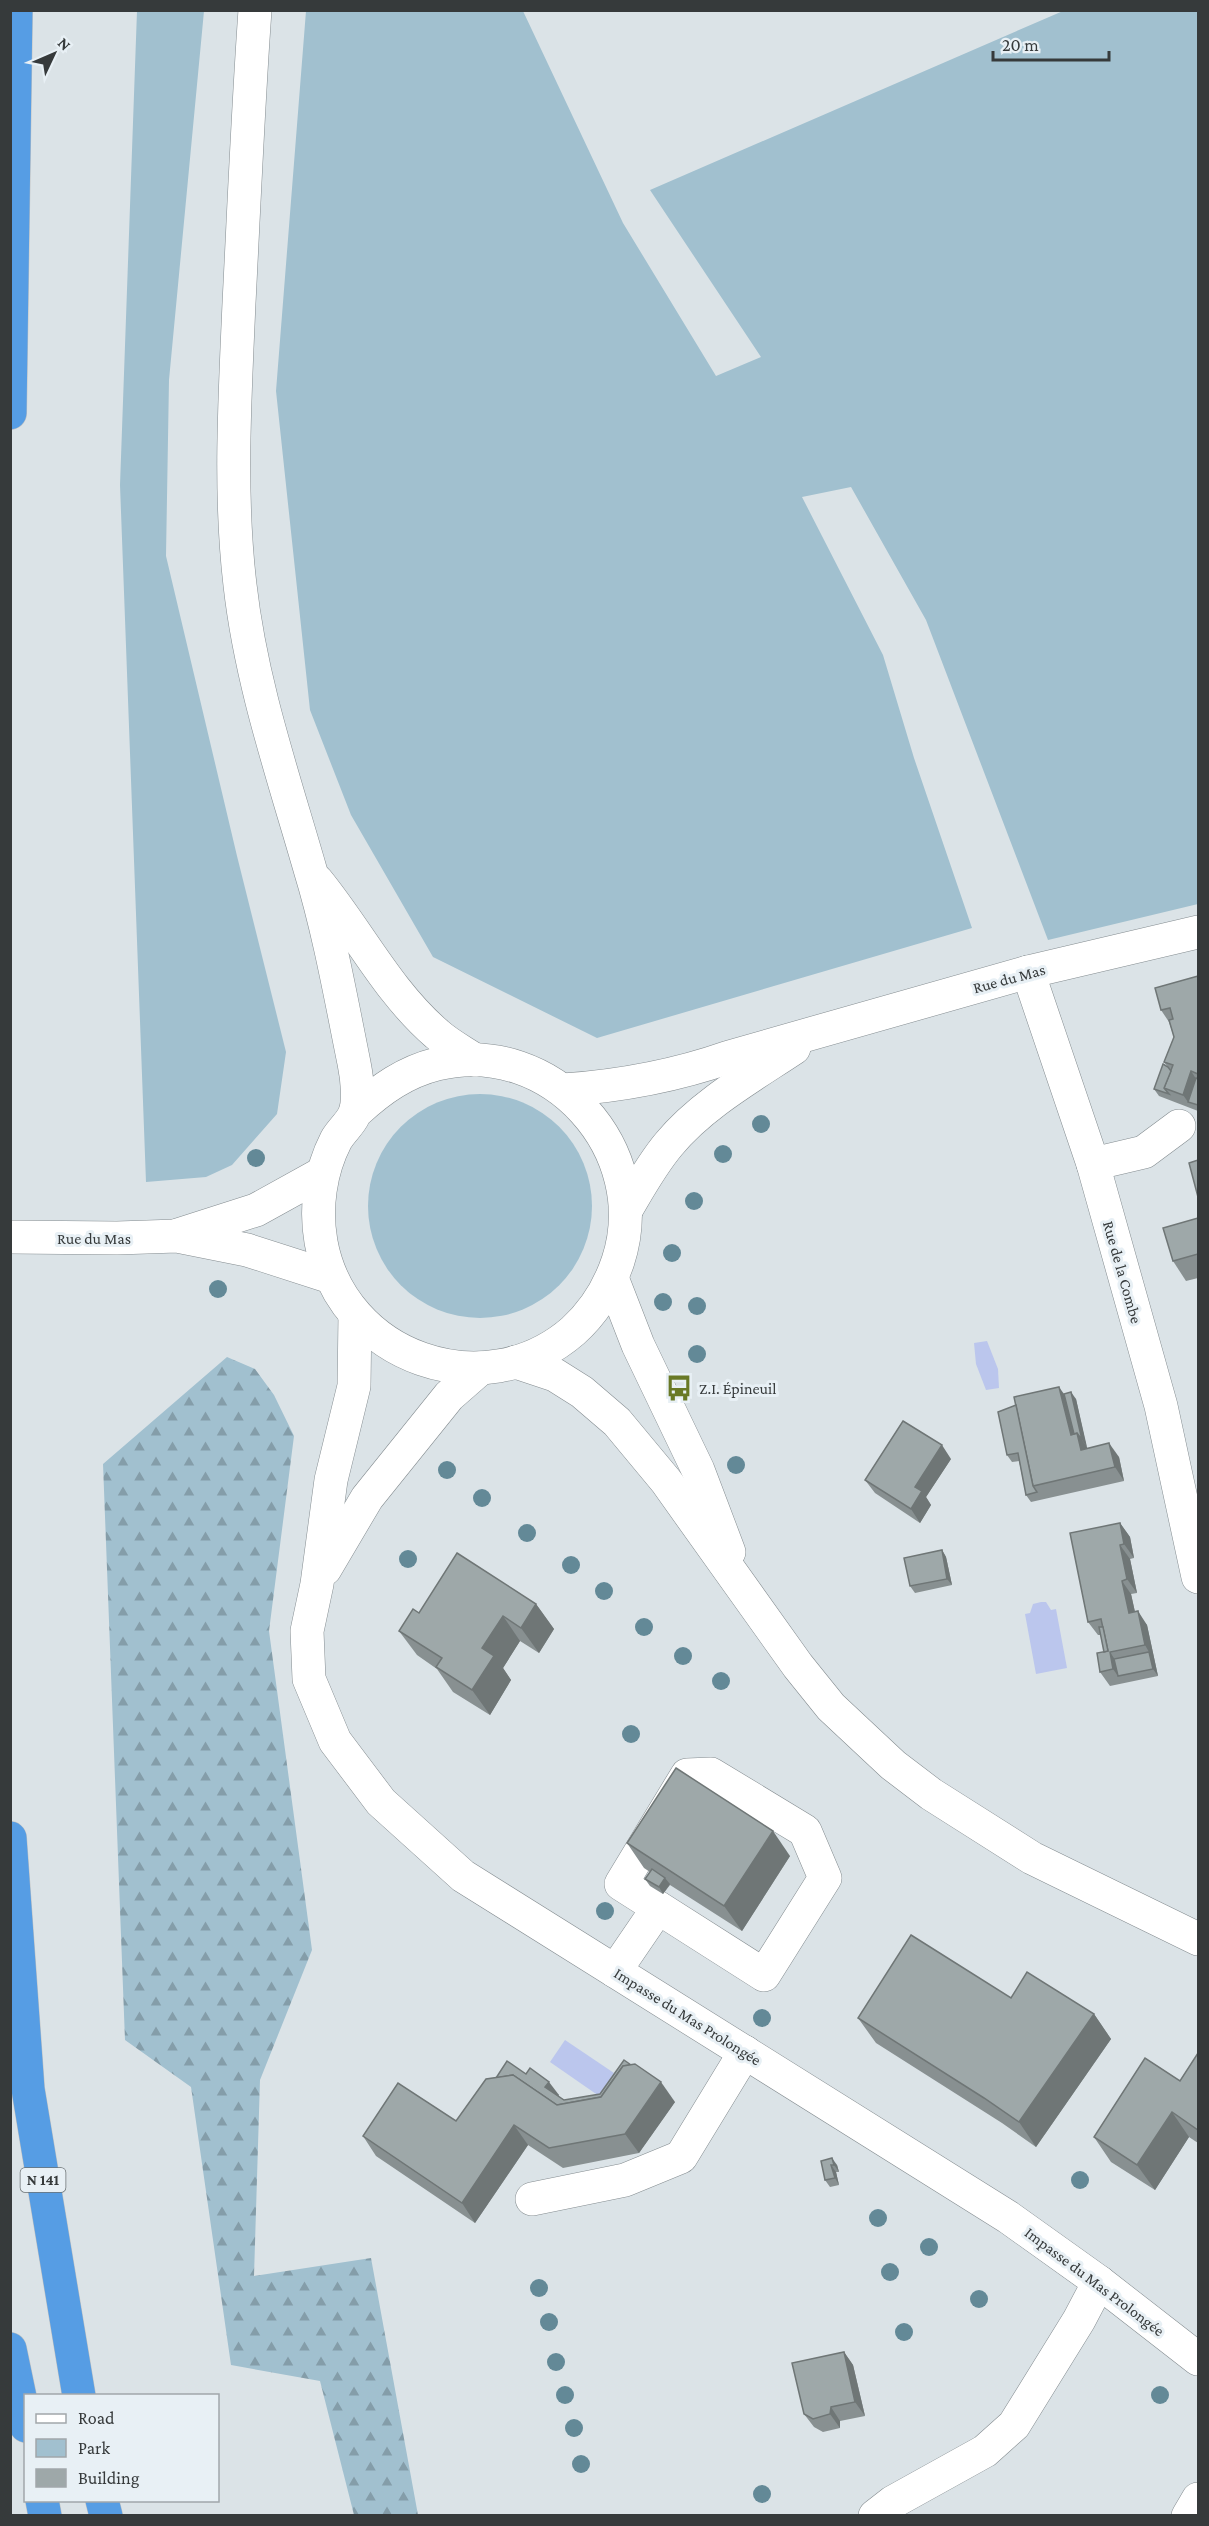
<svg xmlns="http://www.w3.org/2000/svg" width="1209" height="2526" viewBox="0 0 1209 2526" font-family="'Crimson Pro',serif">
  <defs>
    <pattern id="forest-firs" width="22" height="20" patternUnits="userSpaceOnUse" patternTransform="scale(1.5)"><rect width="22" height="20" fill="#a1c0cf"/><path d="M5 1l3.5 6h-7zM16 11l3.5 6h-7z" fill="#849da9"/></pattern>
  </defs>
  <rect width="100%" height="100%" fill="#dbe3e7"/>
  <!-- green -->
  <g fill="#a1c0cf">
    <path d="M137,11H204L169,380L166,556L237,856L286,1052L277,1114L232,1165L206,1177L146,1182L120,485Z"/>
    <path d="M306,11H523L623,223L716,376L761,357L650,190L1063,11H1198V904L1048,940L926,620L851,487L802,497L883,655L914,758L972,928L597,1038L433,957L351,815L310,710L276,391Z"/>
    <circle cx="480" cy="1206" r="112"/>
  </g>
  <!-- forest -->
  <path fill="url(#forest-firs)" d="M227,1357L255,1369L274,1395L294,1436L269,1631L312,1950L260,2080L254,2276L371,2258L418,2515H354L320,2381L231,2365L191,2087L125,2040L103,1464Z"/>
  <!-- water -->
  <g fill="#bbc6ed">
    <path d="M987,1341L998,1369L999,1388L986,1390L976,1364L974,1343Z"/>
    <path d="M1041,1602H1046L1051,1610L1056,1609L1067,1668L1036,1674L1025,1614L1030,1613L1033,1604Z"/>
    <path d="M565,2040L614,2073L599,2096L550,2062Z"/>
  </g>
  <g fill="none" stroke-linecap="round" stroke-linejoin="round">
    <!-- minor casing -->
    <g stroke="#848c90" stroke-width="34">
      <g id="minor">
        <path d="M255,10C248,108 244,206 239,303C235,396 229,492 240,585C251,683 283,775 310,869C329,931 341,999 354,1063C357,1078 360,1102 354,1115C350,1124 341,1131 336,1140C320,1171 315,1208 321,1242C342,1358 484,1408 573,1331C594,1312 609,1288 618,1261C654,1151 552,1036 437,1064C405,1072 381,1089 357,1111"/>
        <path d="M317,881C358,931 387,991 437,1034C448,1044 463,1052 475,1060"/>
        <path d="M1028,972L1093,1164L1161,1406L1198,1577"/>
        <path d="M563,1090C620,1086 675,1076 729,1057L1028,972L1198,932"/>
        <path d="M1093,1164L1144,1152L1179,1126"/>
        <path d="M626,1210C639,1188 652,1164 669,1144C701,1105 752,1076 794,1048"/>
        <path d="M178,1235L256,1210L323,1173"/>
        <path d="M10,1237L117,1238L177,1236L247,1250L331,1277"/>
        <path d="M612,1278L638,1345L698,1470L729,1552"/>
        <path d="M355,1315L354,1386L331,1480L317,1584L307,1631L309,1679L335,1741L381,1802L463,1876L1008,2217L1099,2282L1198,2359"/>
        <path d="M516,1362L555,1375L582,1392L617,1422L666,1481L798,1666L831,1707L893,1765L931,1794L1032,1858L1198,1939"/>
        <path d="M325,1569L367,1498L449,1396L481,1368"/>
        <path d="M711,1774L805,1831L825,1878L764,1975L621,1884L687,1775Z"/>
        <path d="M615,1971L658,1908"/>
        <path d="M532,2199L625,2180L681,2157L745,2052"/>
        <path d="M875,2516L893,2502L985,2451L1014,2425L1079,2320L1099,2282"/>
        <path d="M1188,2516L1198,2499"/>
      </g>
    </g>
    <!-- highway casing -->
    <g stroke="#bfc0c0" stroke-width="34">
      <g id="highway">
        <path d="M10,413L16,10"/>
        <path d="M10,1838L28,2089L79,2396"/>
        <path d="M10,2349L26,2426"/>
        <path d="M42,2500L45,2516"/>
        <path d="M102,2500L106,2516"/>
      </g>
    </g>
    <!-- minor -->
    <use href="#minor" stroke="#fff" stroke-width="33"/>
    <!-- highway -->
    <use href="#highway" stroke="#569de4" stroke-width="33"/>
  </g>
  <!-- trees -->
  <g fill="#638997">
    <circle cx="761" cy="1124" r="9"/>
    <circle cx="723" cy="1154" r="9"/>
    <circle cx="256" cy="1158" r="9"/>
    <circle cx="694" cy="1201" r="9"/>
    <circle cx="672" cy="1253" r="9"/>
    <circle cx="218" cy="1289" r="9"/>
    <circle cx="663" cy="1302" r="9"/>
    <circle cx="697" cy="1306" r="9"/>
    <circle cx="697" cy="1354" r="9"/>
    <circle cx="736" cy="1465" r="9"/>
    <circle cx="447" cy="1470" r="9"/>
    <circle cx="482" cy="1498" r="9"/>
    <circle cx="527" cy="1533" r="9"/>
    <circle cx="408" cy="1559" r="9"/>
    <circle cx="571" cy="1565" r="9"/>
    <circle cx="604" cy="1591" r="9"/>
    <circle cx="644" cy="1627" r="9"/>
    <circle cx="683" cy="1656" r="9"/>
    <circle cx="721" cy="1681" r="9"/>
    <circle cx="631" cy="1734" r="9"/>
    <circle cx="605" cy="1911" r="9"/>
    <circle cx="762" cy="2018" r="9"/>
    <circle cx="1080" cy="2180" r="9"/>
    <circle cx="878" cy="2218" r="9"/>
    <circle cx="929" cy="2247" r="9"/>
    <circle cx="890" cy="2272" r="9"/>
    <circle cx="539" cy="2288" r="9"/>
    <circle cx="979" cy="2299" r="9"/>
    <circle cx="549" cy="2322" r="9"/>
    <circle cx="904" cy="2332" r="9"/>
    <circle cx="556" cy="2362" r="9"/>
    <circle cx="565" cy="2395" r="9"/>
    <circle cx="1160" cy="2395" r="9"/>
    <circle cx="574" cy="2428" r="9"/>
    <circle cx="581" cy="2464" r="9"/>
    <circle cx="762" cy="2494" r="9"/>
  </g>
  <!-- wall -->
  <g fill="#889091">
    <path d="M1198,976V1111L1159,1096L1154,1089L1168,1067L1164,1062L1174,1037L1169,1022L1161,1010Z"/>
    <path d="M1198,1218V1278L1186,1281L1173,1261Z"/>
    <path d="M1064,1394L1076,1399L1087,1449L1119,1457L1124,1481L1031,1502L1026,1495L1019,1461L1012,1462L1007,1455L1016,1405Z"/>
    <path d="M951,1459L926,1497L931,1505L920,1523L875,1493L865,1480Z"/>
    <path d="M1120,1523L1130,1537L1134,1558L1130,1559L1137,1593L1131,1594L1135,1612L1147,1625L1158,1676L1110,1686L1100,1672L1104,1652L1101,1635H1098L1088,1622Z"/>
    <path d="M942,1550L946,1557L952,1585L915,1593L910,1586Z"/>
    <path d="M536,1604L554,1629L539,1653L520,1641L503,1668L511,1680L490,1715L453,1692L437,1669L417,1655L399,1631L419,1613Z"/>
    <path d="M627,1843L790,1856L742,1931L670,1885L663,1894L650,1886L645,1879L650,1872L644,1868Z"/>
    <path d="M1011,1998L1094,2014L1111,2039L1036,2147L1002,2123L876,2043L858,2018Z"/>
    <path d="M1198,2053V2143L1189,2137L1155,2190L1111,2162L1094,2137L1180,2081Z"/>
    <path d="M526,2074L559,2095L558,2096L564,2100L675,2102L639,2153L563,2168L528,2145L475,2223L376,2156L363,2136L456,2121Z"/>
    <path d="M821,2161L837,2165L839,2172H836L839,2185L830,2187L825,2180Z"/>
    <path d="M844,2352L853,2365L865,2416L840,2421V2428L823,2432L814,2427L804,2414Z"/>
  </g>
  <!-- shaded-wall -->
  <g fill="#6f7676">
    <path d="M1191,1071L1198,1082L1188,1102L1183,1095Z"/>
    <path d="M1059,1387L1069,1401L1078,1441L1071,1435Z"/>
    <path d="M1071,1392L1076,1399L1087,1447L1082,1440Z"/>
    <path d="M1077,1433L1087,1447L1090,1464L1081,1450Z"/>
    <path d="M1109,1443L1119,1457L1124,1481L1115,1467Z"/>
    <path d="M942,1445L951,1459L926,1497L931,1505L920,1523L911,1509L915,1487Z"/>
    <path d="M1120,1523L1130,1537L1134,1558L1124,1544Z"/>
    <path d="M1120,1545L1130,1559L1137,1593L1127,1579Z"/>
    <path d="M942,1550L946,1557L952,1585L947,1579Z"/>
    <path d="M1122,1581L1131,1594L1138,1626L1129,1613Z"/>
    <path d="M536,1604L554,1629L539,1653L521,1628Z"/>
    <path d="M1138,1611L1147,1625L1158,1676L1153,1669L1149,1652L1145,1645Z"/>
    <path d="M503,1616L520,1641L503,1668L511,1680L490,1715L472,1690L482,1648Z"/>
    <path d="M1110,1652L1119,1666L1118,1676L1113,1669Z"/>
    <path d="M773,1831L790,1856L742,1931L724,1906Z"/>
    <path d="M665,1878L670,1884L663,1894L659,1887Z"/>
    <path d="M1094,2014L1111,2039L1036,2147L1019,2122Z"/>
    <path d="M549,2082L559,2095L555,2101L545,2087Z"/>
    <path d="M661,2082L675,2102L639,2153L625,2134Z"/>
    <path d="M1172,2112L1189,2137L1155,2190L1137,2165Z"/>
    <path d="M514,2125L528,2145L475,2223L462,2203Z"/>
    <path d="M832,2158L837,2165L839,2172L834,2165Z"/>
    <path d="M831,2165L836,2172L839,2185L835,2178Z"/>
    <path d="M844,2352L853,2365L865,2416L855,2402Z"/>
    <path d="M831,2407L840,2421V2428L830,2414Z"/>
  </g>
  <!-- building -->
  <g fill="#9ea8a9" stroke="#6f7676" stroke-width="1.5">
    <path d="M1198,976V1074L1191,1071L1183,1095L1164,1088L1173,1065L1164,1062L1174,1037L1169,1020L1173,1019L1170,1008L1161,1010L1155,988Z"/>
    <path d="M1163,1064L1168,1067L1171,1071L1164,1088L1169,1094L1154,1089Z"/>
    <path d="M1196,1078L1198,1079V1105L1188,1102Z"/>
    <path d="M1198,1160V1197L1189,1163Z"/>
    <path d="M1198,1218V1254L1173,1261L1163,1228Z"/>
    <path d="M1059,1387L1071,1435L1077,1433L1081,1450L1109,1443L1115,1467L1033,1486L1014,1397Z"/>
    <path d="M1071,1392L1082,1440L1077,1433L1074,1434L1064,1394Z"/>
    <path d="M1016,1405L1033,1486L1037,1492L1026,1495L1018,1453L1007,1455L998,1412Z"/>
    <path d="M903,1421L942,1445L915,1487L922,1491L911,1509L865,1480Z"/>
    <path d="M1120,1523L1124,1544L1120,1545L1127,1579L1122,1581L1129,1613L1138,1611L1145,1645L1110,1652L1113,1669L1100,1672L1097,1653L1108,1651L1101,1619L1088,1622L1070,1533Z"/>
    <path d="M942,1550L947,1579L910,1586L904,1558Z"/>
    <path d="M457,1553L536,1604L521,1628L503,1616L482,1648L494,1656L472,1690L436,1667L442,1658L399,1631L413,1609L419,1613Z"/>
    <path d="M1099,1627H1103L1108,1651L1104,1652Z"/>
    <path d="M1149,1652L1153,1669L1118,1676L1114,1659Z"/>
    <path d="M676,1768L773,1831L724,1906L627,1843Z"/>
    <path d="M652,1869L665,1878L659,1887L645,1879Z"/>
    <path d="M911,1935L1011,1998L1027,1972L1094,2014L1019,2122L984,2098L858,2018Z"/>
    <path d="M1198,2053V2130L1172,2112L1137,2165L1094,2137L1145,2058L1180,2081Z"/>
    <path d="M624,2060L631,2065L623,2066L601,2097L557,2105L513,2075L496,2078L507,2061L526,2074L530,2068L549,2082L545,2087L564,2100L600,2094Z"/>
    <path d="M635,2064L661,2082L625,2134L549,2148L514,2125L462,2203L363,2136L398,2083L456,2121L486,2079L513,2075L557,2105L601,2097L623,2066Z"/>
    <path d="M832,2158L834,2165H831L835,2178L825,2180L821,2161Z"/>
    <path d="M844,2352L855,2402L831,2407L830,2414L813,2419L804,2414L792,2363Z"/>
  </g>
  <!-- icons -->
  <defs>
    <g id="bus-bare" transform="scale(2.07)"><path d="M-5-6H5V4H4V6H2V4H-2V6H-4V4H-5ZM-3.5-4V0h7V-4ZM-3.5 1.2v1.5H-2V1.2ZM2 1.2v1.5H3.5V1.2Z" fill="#697926" stroke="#e8f0f5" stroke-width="2.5" paint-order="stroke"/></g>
  </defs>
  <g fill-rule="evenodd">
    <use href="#bus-bare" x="679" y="1388"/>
  </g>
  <g text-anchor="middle" stroke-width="6" stroke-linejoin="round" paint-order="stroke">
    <!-- shield labels -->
    <rect fill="#e8f0f5" stroke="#6b7173" stroke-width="1.5" x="20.5" y="2168" width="45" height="24" rx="4.5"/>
    <g font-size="15" font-weight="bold" fill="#363a3b">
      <text x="43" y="2185">N 141</text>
    </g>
    <!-- street labels -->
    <g font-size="16" fill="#363a3b" stroke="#e8f0f5">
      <text transform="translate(1009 978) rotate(-15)" y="6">Rue du Mas</text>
      <text x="94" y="1244">Rue du Mas</text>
      <text transform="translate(1123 1272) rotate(74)" y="6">Rue de la Combe</text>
      <text transform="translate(688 2016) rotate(32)" y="6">Impasse du Mas Prolongée</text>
      <text transform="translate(1095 2281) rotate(37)" y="6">Impasse du Mas Prolongée</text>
    </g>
    <!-- poi labels -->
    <g font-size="16" fill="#363a3b" stroke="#e8f0f5" text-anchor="start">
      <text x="699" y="1394">Z.I. Épineuil</text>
    </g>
  </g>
  <!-- border -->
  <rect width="1209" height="2526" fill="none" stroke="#363a3b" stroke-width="24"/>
  <!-- legend -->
  <rect x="24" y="2394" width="195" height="108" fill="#e8f0f5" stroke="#a1a7ab" stroke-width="1.5"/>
  <rect x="36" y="2414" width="30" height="9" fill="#ffffff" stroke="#a1a7ab" stroke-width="1.5"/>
  <text x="78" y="2424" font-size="18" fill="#363a3b">Road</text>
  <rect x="36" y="2439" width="30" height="18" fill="#a1c0cf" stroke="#a1a7ab" stroke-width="1.5"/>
  <text x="78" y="2454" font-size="18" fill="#363a3b">Park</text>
  <rect x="36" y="2469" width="30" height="18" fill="#9ea8a9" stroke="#a1a7ab" stroke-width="1.5"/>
  <text x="78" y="2484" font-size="18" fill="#363a3b">Building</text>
  <!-- north arrow -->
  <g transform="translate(54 54) rotate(46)" stroke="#e8f0f5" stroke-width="4.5" paint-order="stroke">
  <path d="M0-4.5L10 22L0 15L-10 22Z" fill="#363a3b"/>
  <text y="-9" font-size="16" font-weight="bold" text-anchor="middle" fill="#363a3b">N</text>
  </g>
  <!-- scale -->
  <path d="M993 51v9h116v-9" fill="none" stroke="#363a3b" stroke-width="3"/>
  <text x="1002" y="51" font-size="18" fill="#363a3b" stroke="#e8f0f5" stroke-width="4.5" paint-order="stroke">20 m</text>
</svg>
